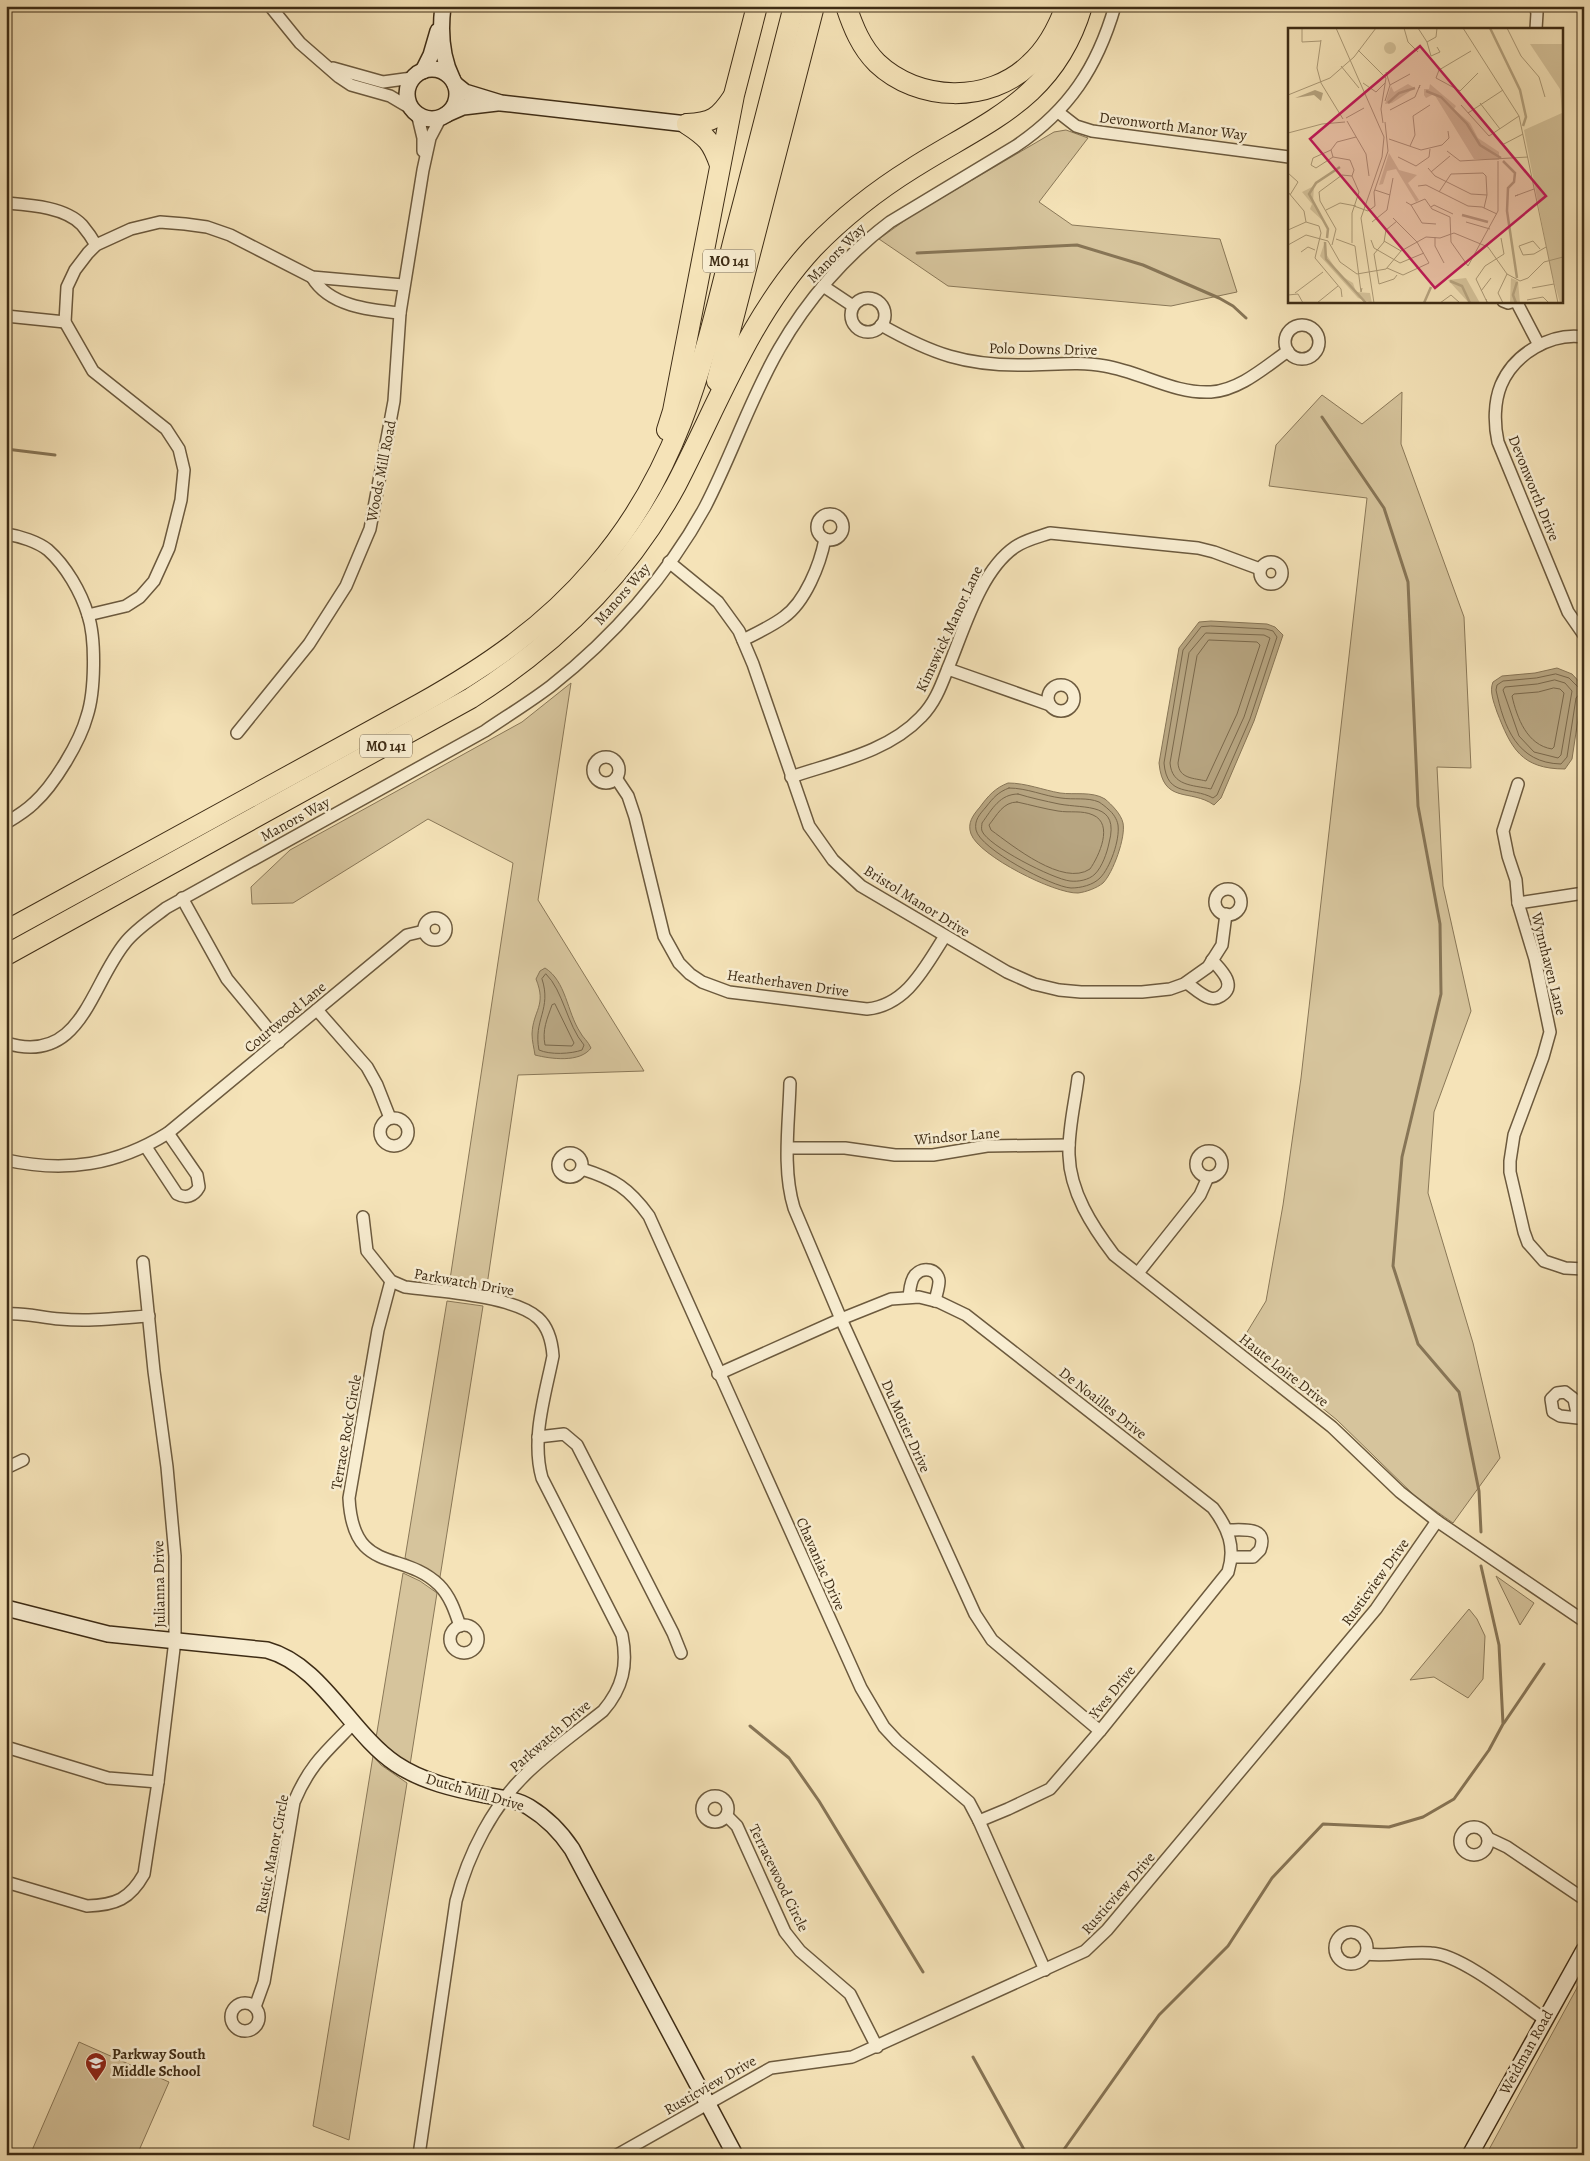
<svg xmlns="http://www.w3.org/2000/svg" width="1590" height="2161" viewBox="0 0 1590 2161" font-family="Alegreya,serif">
  <rect width="100%" height="100%" fill="#f5e3b8"/>
  <filter id="stains"><feTurbulence type="fractalNoise" baseFrequency=".004" numOctaves="4"/><feColorMatrix values="0 0 0 0 .2 0 0 0 0 .09 0 0 0 0 .02 0 0 0 .5 -.17"/></filter>
  <radialGradient id="worn" r=".72"><stop offset=".6" stop-color="#630" stop-opacity="0"/><stop offset="1" stop-color="#630" stop-opacity=".3"/></radialGradient>
  <!-- green -->
  <g fill="#d6c49c" stroke="#8a7858">
    <path d="M1066,130L1088,138L1039,202L1072,225L1220,239L1237,292L1171,306L948,286L879,239L911,216L1054,132Z"/>
    <path d="M1402,392L1401,444L1464,617L1471,768L1437,767L1443,886L1471,1011L1434,1112L1428,1193L1473,1343L1500,1458L1453,1523L1416,1497L1337,1420L1241,1342L1266,1301L1283,1205L1301,1078L1367,498L1269,486L1276,445L1322,395L1362,424Z"/>
    <path d="M571,683L538,900L644,1071L518,1075L486,1292L449,1286L513,863L428,819L293,903L252,904L251,887L290,850L522,722Z"/>
    <path d="M447,1301L483,1306L440,1577L405,1558Z"/>
    <path d="M403,1573L420,1581L437,1593L410,1765L395,1756L376,1738Z"/>
    <path d="M1496,1576L1534,1603L1520,1625Z"/>
    <path d="M1469,1609L1477,1619L1485,1636L1483,1679L1468,1698L1434,1677L1410,1680Z"/>
    <path d="M373,1756L381,1765L407,1783L349,2140L313,2126Z"/>
    <path d="M1584,1975V2155H1486Z"/>
    <path d="M79,2042L169,2082L137,2155H30Z"/>
  </g>
  <!-- water -->
  <g fill="#b7a581" stroke="#877556">
    <path d="M1211,621L1267,624L1275,627L1283,635L1254,721L1221,798L1214,805C1190,788 1163,805 1159,763L1179,648L1199,622Z"/>
    <path d="M1557,668L1572,674L1583,686L1572,759L1565,769C1521,769 1511,748 1497,712C1494,703 1489,691 1493,682L1502,676L1535,673Z"/>
    <path d="M1008,783C1026,783 1043,790 1060,793C1074,795 1092,791 1105,799C1112,805 1121,814 1123,823C1126,837 1113,873 1103,883C1097,888 1086,892 1078,893C1055,894 979,856 971,834C967,823 973,815 980,807C988,796 995,788 1008,783Z"/>
    <path d="M545,968C566,981 567,1012 580,1032C583,1038 588,1041 591,1048C580,1063 551,1059 535,1055C534,1048 532,1041 532,1034C533,1010 547,1006 536,979L540,971Z"/>
  </g>
  <g fill="none" stroke-linecap="round" stroke-linejoin="round">
    <!-- shore -->
    <g stroke="#7a684b" stroke-width="1">
      <path d="M1211,626L1266,629L1273,631L1277,637L1250,719L1217,795L1213,798C1191,786 1167,798 1164,763L1183,650L1201,627Z"/>
      <path d="M1206,633L1264,635L1270,638L1244,717L1211,789C1192,785 1172,786 1170,763L1189,653Z"/>
      <path d="M1209,640L1257,642L1260,645L1237,714L1206,781C1194,778 1179,779 1178,763L1197,656Z"/>
      <path d="M1556,674L1569,678L1582,691L1576,698L1567,757L1561,764C1517,763 1504,727 1496,690L1497,685L1503,681L1536,678Z"/>
      <path d="M1555,680L1565,683L1572,691L1561,755L1558,758L1534,752L1519,736L1503,690L1505,687L1537,684Z"/>
      <path d="M1554,688L1560,689L1564,693L1554,747L1552,749C1527,745 1517,718 1512,696L1514,694L1538,692Z"/>
      <path d="M1009,788C1027,788 1044,796 1061,798C1074,800 1087,797 1099,802C1102,804 1106,807 1108,809C1113,813 1117,819 1118,825C1120,840 1110,868 1100,878C1093,885 1081,888 1071,888C1052,887 980,849 976,830C974,820 980,814 986,807C993,798 998,792 1009,788Z"/>
      <path d="M1018,794C1031,798 1045,801 1059,804C1086,809 1120,802 1109,843C1107,853 1102,867 1095,874C1089,880 1078,882 1070,881C1053,879 988,846 982,831C981,828 982,825 982,823C992,809 1000,794 1018,794Z"/>
      <path d="M1017,802C1031,805 1045,809 1058,811C1070,813 1082,810 1093,815C1114,824 1099,856 1090,869C1063,887 1013,846 991,830L989,825C997,815 1003,802 1017,802Z"/>
      <path d="M546,974C563,990 567,1025 584,1045L582,1050C571,1054 550,1055 539,1050C533,1020 552,1009 542,979Z"/>
      <path d="M555,1004L574,1043L572,1046L545,1045C542,1030 547,1019 552,1005Z"/>
    </g>
    <!-- stream -->
    <g stroke="#877556" stroke-width="3">
      <path d="M917,253L1077,245L1143,265L1219,298L1233,306L1246,318"/>
      <path d="M1322,417L1384,508L1408,582L1418,806L1440,924L1441,994L1402,1157L1393,1266L1418,1344L1459,1392L1479,1491L1481,1532"/>
      <path d="M6,449L55,455"/>
      <path d="M1504,1723L1544,1664"/>
      <path d="M750,1726L789,1758L819,1801L923,1972"/>
      <path d="M973,2057L1027,2155"/>
      <path d="M1060,2155L1159,2015L1228,1946L1272,1878L1323,1824L1389,1827L1423,1817L1454,1799L1489,1750L1503,1724L1499,1645L1481,1566"/>
    </g>
    <!-- street casing -->
    <g stroke="#6c5a3e" stroke-width="14">
      <g id="street">
        <path d="M270,6L300,43L339,77L351,85L390,96L412,109"/>
        <path d="M1535,6L1537,13L1536,29"/>
        <path d="M333,68L383,82L412,78"/>
        <path d="M1058,112L1076,126L1092,131L1289,157"/>
        <path d="M417,113L423,138V151"/>
        <path d="M6,203C30,205 65,207 82,225C87,231 92,238 96,245"/>
        <path d="M312,277C329,306 369,310 400,313"/>
        <path d="M823,286L853,306"/>
        <circle cx="868" cy="315" r="17"/>
        <path d="M1503,301L1508,303L1515,301"/>
        <path d="M1516,301L1539,345"/>
        <path d="M6,316L65,322"/>
        <path d="M881,325C932,354 966,366 1025,365C1052,365 1078,361 1105,366C1141,372 1174,394 1211,392C1240,390 1265,367 1288,351"/>
        <circle cx="1302" cy="342" r="17"/>
        <path d="M1584,337C1551,332 1514,354 1501,385C1494,402 1494,424 1498,442L1568,612L1584,635"/>
        <circle cx="830" cy="527" r="13"/>
        <path d="M6,534C20,536 38,542 48,550C66,566 81,592 88,615C96,639 95,692 87,716C80,742 54,785 34,803C26,811 16,817 6,823"/>
        <circle cx="1271" cy="573" r="11"/>
        <path d="M669,562L718,602L739,631L753,664L809,826L833,860L861,886L1007,972L1034,984L1059,990L1081,992H1142L1170,989L1184,984L1208,967L1222,945L1226,914"/>
        <path d="M88,615L126,606L140,597L154,581L169,548L181,500L184,470L179,449L166,429L93,371L65,322L67,287L75,270L88,253L96,245L131,229L160,222L185,224L207,227L230,235L312,277L403,285"/>
        <path d="M743,640C757,633 772,626 784,617C805,602 820,565 825,539"/>
        <path d="M948,669L1050,705"/>
        <circle cx="1061" cy="698" r="13"/>
        <path d="M237,733L309,644L346,586L370,529L394,401L400,313L423,170L430,138L441,117"/>
        <circle cx="606" cy="770" r="13"/>
        <path d="M791,777C835,762 888,752 921,717C935,703 941,686 948,668C964,630 980,571 1015,547C1025,540 1038,537 1050,533L1198,548L1214,552L1260,569"/>
        <path d="M616,778L628,796L635,817L664,936L679,963L690,974L702,982L729,992L867,1009C907,1005 925,967 945,936"/>
        <path d="M1518,784L1503,831L1508,856L1516,880L1518,903L1535,959L1550,1032L1543,1057L1514,1135L1510,1161V1172L1524,1232L1528,1243L1544,1261L1565,1268L1584,1269"/>
        <circle cx="1228" cy="902" r="13"/>
        <path d="M182,898L227,979L279,1042"/>
        <path d="M1518,903L1584,893"/>
        <circle cx="435" cy="929" r="11"/>
        <path d="M1187,983C1194,988 1202,996 1210,998C1214,999 1218,998 1221,996C1238,985 1220,969 1212,960"/>
        <path d="M317,1010L367,1067L377,1085L390,1118"/>
        <path d="M6,1043C81,1066 90,986 125,943C136,929 152,919 166,908L485,731C507,716 530,702 551,686C612,638 668,575 705,507C732,455 750,399 779,349C807,300 846,255 890,222L1016,146C1069,110 1097,68 1115,6"/>
        <path d="M1078,1078C1075,1103 1068,1130 1069,1155C1070,1192 1092,1226 1114,1255L1332,1427L1400,1492L1437,1521L1584,1621"/>
        <path d="M790,1083C789,1123 782,1169 794,1208L841,1319L975,1614L992,1640L1100,1731"/>
        <circle cx="394" cy="1132" r="14"/>
        <path d="M146,1147L177,1194C186,1199 194,1196 199,1187L197,1175L168,1133"/>
        <path d="M788,1148H845L895,1155H933L987,1146L1069,1145"/>
        <circle cx="1209" cy="1164" r="13"/>
        <circle cx="570" cy="1165" r="12"/>
        <path d="M6,1160C66,1173 117,1165 168,1133L407,935L424,931"/>
        <path d="M582,1169C614,1179 629,1188 649,1216L861,1688L884,1727L897,1741L969,1802L979,1821L1045,1970"/>
        <path d="M363,1217L367,1251L391,1281L405,1287C438,1291 514,1296 538,1318C549,1328 552,1342 553,1356C545,1396 531,1438 542,1478L622,1635C628,1665 623,1688 603,1711C578,1731 551,1750 528,1772C493,1805 468,1854 456,1901L419,2155"/>
        <path d="M1138,1273L1200,1195L1208,1177"/>
        <path d="M391,1281L378,1330L349,1498C353,1576 402,1549 439,1585C450,1596 455,1611 460,1626"/>
        <path d="M909,1297C910,1290 910,1281 915,1275C923,1266 938,1269 939,1281C939,1288 936,1295 935,1301"/>
        <path d="M6,1314C24,1312 42,1318 60,1319C90,1322 119,1318 149,1316"/>
        <path d="M718,1374L841,1319L891,1299L919,1297L939,1302L966,1315L1213,1508C1228,1528 1236,1547 1228,1572L1100,1731L1050,1789L1008,1809L979,1821"/>
        <path d="M1565,1392L1574,1399L1578,1418L1560,1416L1553,1412L1551,1399L1557,1393Z"/>
        <path d="M538,1437L564,1434L577,1445L673,1633L681,1653"/>
        <path d="M6,1468L23,1460"/>
        <path d="M1228,1530C1243,1530 1269,1526 1260,1550L1253,1557H1232"/>
        <circle cx="464" cy="1639" r="14"/>
        <path d="M6,1747L108,1778L158,1782"/>
        <circle cx="715" cy="1809" r="13"/>
        <path d="M727,1816L737,1826L785,1932L800,1951L850,1994L877,2047"/>
        <circle cx="1474" cy="1841" r="14"/>
        <path d="M1488,1838L1507,1847L1584,1899"/>
        <path d="M6,1882L87,1906C116,1905 130,1899 144,1874L158,1782L175,1640V1556L167,1467L154,1371L143,1262"/>
        <circle cx="1351" cy="1948" r="16"/>
        <path d="M1366,1954C1388,1957 1409,1951 1431,1953C1461,1954 1518,2001 1544,2019"/>
        <circle cx="245" cy="2017" r="14"/>
        <path d="M255,2007L264,1982L294,1802C310,1764 326,1752 354,1723"/>
        <path d="M617,2155L771,2068L852,2057L1085,1951L1107,1930L1376,1609L1437,1521"/>
      </g>
    </g>
    <!-- secondary casing -->
    <g stroke="#3e2c15" stroke-width="18">
      <g id="secondary">
        <path d="M443,6C440,30 441,56 452,78"/>
        <circle cx="432" cy="94" r="25"/>
        <path d="M423,71L431,55L438,31"/>
        <path d="M455,84L465,92L501,103L687,124"/>
        <path d="M447,114L463,107L497,103"/>
        <path d="M6,1608L108,1634L267,1650C322,1665 350,1733 396,1764C423,1782 455,1789 485,1795C500,1798 516,1799 529,1807C547,1818 560,1831 572,1849L735,2155"/>
        <path d="M1470,2155L1584,1950"/>
      </g>
    </g>
    <!-- highway casing -->
    <g stroke="#3e2c15" stroke-width="22">
      <g id="highway">
        <path d="M846,6C853,27 861,47 877,63C918,102 989,104 1030,64C1048,48 1058,28 1066,6"/>
        <path d="M687,124C712,123 719,118 733,97"/>
        <path d="M687,124C707,137 712,142 720,165"/>
        <path d="M717,381L814,6"/>
        <path d="M667,430L673,411L734,95L757,6"/>
        <path d="M6,931L420,704C486,667 546,626 595,568C681,469 704,358 735,235C755,159 774,83 794,6"/>
        <path d="M6,955L471,698C556,644 628,574 676,485C718,404 750,316 813,248C843,217 876,191 913,168C987,121 1054,100 1082,6"/>
      </g>
    </g>
    <!-- street -->
    <use href="#street" stroke="#f8edd1" stroke-width="11"/>
    <!-- secondary -->
    <use href="#secondary" stroke="#f8edd1" stroke-width="15"/>
    <!-- highway -->
    <use href="#highway" stroke="#f5e3b8" stroke-width="20"/>
  </g>
  <!-- icons -->
  <defs>
    <g id="school-pin" transform="scale(1.125)"><path d="M0 17L-7.5 6A9.5 9.5 0 1 1 7.5 6Z" fill="#8f2418" stroke="#f8edd1"/><path d="M0-5L7-2L0 1L-7-2ZM-4 1L0 2.5L4 1V4Q0 6-4 4Z" fill="#fff"/></g>
  </defs>
  <g fill-rule="evenodd">
    <use href="#school-pin" x="96" y="2063"/>
  </g>
  <g text-anchor="middle" stroke-width="5" stroke-linejoin="round" paint-order="stroke">
    <!-- shield labels -->
    <g fill="#f8edd1" stroke="#76664d" stroke-width="1">
      <rect x="703" y="249.5" width="52" height="23" rx="4"/>
      <rect x="360" y="734.5" width="52" height="23" rx="4"/>
    </g>
    <g font-size="14" font-weight="bold" fill="#3e2c15">
      <text x="729" y="266">MO 141</text>
      <text x="386" y="751">MO 141</text>
    </g>
    <!-- street labels -->
    <g font-size="15" fill="#3e2c15" stroke="#f8edd1">
      <text transform="translate(1173 126) rotate(7)" y="5">Devonworth Manor Way</text>
      <text transform="translate(836 253) rotate(-46)" y="5">Manors Way</text>
      <text transform="translate(1043 349) rotate(1)" y="5">Polo Downs Drive</text>
      <text transform="translate(381 471) rotate(-79)" y="5">Woods Mill Road</text>
      <text transform="translate(1534 488) rotate(68)" y="5">Devonworth Drive</text>
      <text transform="translate(622 594) rotate(-49)" y="5">Manors Way</text>
      <text transform="translate(949 629) rotate(-65)" y="5">Kimswick Manor Lane</text>
      <text transform="translate(295 819) rotate(-29)" y="5">Manors Way</text>
      <text transform="translate(917 901) rotate(32)" y="5">Bristol Manor Drive</text>
      <text transform="translate(1549 964) rotate(76)" y="5">Wynnhaven Lane</text>
      <text transform="translate(788 983) rotate(8)" y="5">Heatherhaven Drive</text>
      <text transform="translate(285 1017) rotate(-40)" y="5">Courtwood Lane</text>
      <text transform="translate(957 1136) rotate(-5)" y="5">Windsor Lane</text>
      <text transform="translate(464 1282) rotate(10)" y="5">Parkwatch Drive</text>
      <text transform="translate(1284 1370) rotate(38)" y="5">Haute Loire Drive</text>
      <text transform="translate(1103 1403) rotate(38)" y="5">De Noailles Drive</text>
      <text transform="translate(906 1426) rotate(66)" y="5">Du Motier Drive</text>
      <text transform="translate(346 1432) rotate(-80)" y="5">Terrace Rock Circle</text>
      <text transform="translate(821 1564) rotate(66)" y="5">Chavaniac Drive</text>
      <text transform="translate(1375 1582) rotate(-54)" y="5">Rusticview Drive</text>
      <text transform="translate(159 1584) rotate(-91)" y="5">Julianna Drive</text>
      <text transform="translate(1112 1692) rotate(-51)" y="5">Yves Drive</text>
      <text transform="translate(550 1736) rotate(-41)" y="5">Parkwatch Drive</text>
      <text transform="translate(475 1792) rotate(16)" y="5">Dutch Mill Drive</text>
      <text transform="translate(272 1854) rotate(-79)" y="5">Rustic Manor Circle</text>
      <text transform="translate(779 1878) rotate(64)" y="5">Terracewood Circle</text>
      <text transform="translate(1118 1893) rotate(-49)" y="5">Rusticview Drive</text>
      <text transform="translate(1526 2052) rotate(-61)" y="5">Weidman Road</text>
      <text transform="translate(710 2085) rotate(-30)" y="5">Rusticview Drive</text>
    </g>
    <!-- poi labels -->
    <g font-size="15" font-weight="bold" fill="#3e2c15" stroke="#f8edd1" text-anchor="start">
      <text x="112" y="2059">Parkway South<tspan x="112" dy="17">Middle School</tspan></text>
    </g>
  </g>
  <!-- overview -->
  <g transform="translate(1288 28)">
    <rect width="275" height="275" fill="#f5e3b8"/>
    <path d="M96 20a6 6 0 1 1 12 0a6 6 0 1 1-12 0ZM242,16H275V275H272L263,243L236,102L274,85L272,61ZM120,56L125,59L121,64L104,75L97,76L103,58L106,64ZM142,56L168,78L166,81L182,95L190,110L211,124V132L186,131L146,66L138,70L136,67V61H141ZM101,125L111,142L129,147L120,155L131,172L128,174L108,141L99,143L95,156L91,157ZM26,158L25,174L35,193L22,181L24,176L14,164ZM37,213L38,226L52,247L65,255L68,264L82,265L84,275L70,270L32,228ZM178,250L192,275H181L160,252ZM223,250L230,253L232,275H222Z" fill="#d6c49c"/>
    <path d="M27,62L35,65L33,73L26,67L7,70Z" fill="#b7a581"/>
    <path fill="none" stroke="#b7a581" stroke-width="2.5" d="M202,0L232,62L238,89L235,98M138,63L153,69L179,96L192,117L213,130M100,75L111,65L127,60M215,133L227,145L226,154L220,160L219,183L229,250M174,187L200,194M39,210L40,201L21,166L28,155L52,139M37,214L38,231L78,275M162,253L174,258L182,275M136,275L143,259M228,275L225,267L229,254"/>
    <path fill="none" stroke="#ac9a77" stroke-width="1" d="M14,0V14L33,13M48,0L96,109L94,129L73,190L86,275M116,0L120,14L130,24M130,0L139,14L148,9L149,0M175,0L231,88L270,275M219,0L233,28L251,49L257,69M139,14L143,28L152,24L149,19M70,22L98,50L93,81L95,95M183,23L151,42L148,50L172,63L190,45M53,38L71,60M33,55L55,91M33,55L29,40L33,12M75,55L88,64L97,55M102,57L122,46M0,67L42,50L66,29L88,0M97,73L102,57L98,44M192,75L212,101M173,77L201,108L231,88M102,82L127,69L132,57L131,60M180,85L215,62M58,90L76,80M59,93L78,126L81,148M0,105L34,96L57,94M101,111L133,122L154,117L161,110L160,103M214,117L235,106M122,118L127,107L125,88L142,77M43,122L25,130L23,137L28,140L45,129M159,123L172,133L240,129M110,129L128,138L141,129L142,121M140,140L147,148L183,166L199,167M143,144L162,128M0,145L10,154L2,167M64,148L66,142L62,132L45,129L43,122L49,114L68,109M64,148L71,164L64,185V215M130,158L138,157L180,178L194,179L209,186M87,162L102,167M0,164L16,183L18,194M151,164L163,146L195,145L198,148L199,167L196,180M230,167L227,168L246,161M118,174L123,177L137,171L144,181L162,189L163,214L180,238L210,183V133M123,177L134,195L148,196M66,178L80,183L87,178L86,164L100,123L97,94M143,179L146,177L165,186M38,182L52,175L68,178M109,193L98,202L96,214L86,226L91,256L106,251L109,247M84,194L99,182L105,150M178,194L202,201M0,202L18,194L31,198L33,205L27,230L53,261L54,269M147,209V218L156,235M48,211L67,218L73,264L74,260M83,212L86,220L112,235L136,225M96,213L113,223M0,217L18,207L40,213L52,234L69,246L98,241L113,223L138,209L152,210L166,205L200,219L219,246L232,253L240,250L256,234L275,229M44,217L48,201L32,173L31,164L54,147L64,148M252,221L245,213L231,218L235,227L246,226L258,219M13,224L20,219L27,222M99,240L115,247L141,235L129,214L105,190M244,260L266,256M193,263L203,250M7,265L35,244M0,267L10,266L15,275M198,271L199,274L188,251L197,238L216,226L213,210M239,272L255,269L261,275M29,275L50,258M152,275L163,267L172,275M215,275L210,265L219,246"/>
    <path fill="#c2185b" fill-opacity="0.15" stroke="#c2185b" stroke-width="2.5" d="M132,18L258,168L147,260L22,111Z"/>
    <rect width="275" height="275" fill="none" stroke="#3e2c15" stroke-width="2.5"/>
  </g>
  <!-- margin -->
  <rect width="1590" height="2161" fill="none" stroke="#f5e3b8" stroke-width="25"/>
  <rect x="8" y="8" width="1575" height="2146" fill="none" stroke="#3e2c15" stroke-width="2.5"/>
  <rect x="12" y="12" width="1565" height="2136" fill="none" stroke="#3e2c15"/>
  <rect width="100%" height="100%" filter="url(#stains)"/>
  <rect width="100%" height="100%" fill="url(#worn)"/>
</svg>
